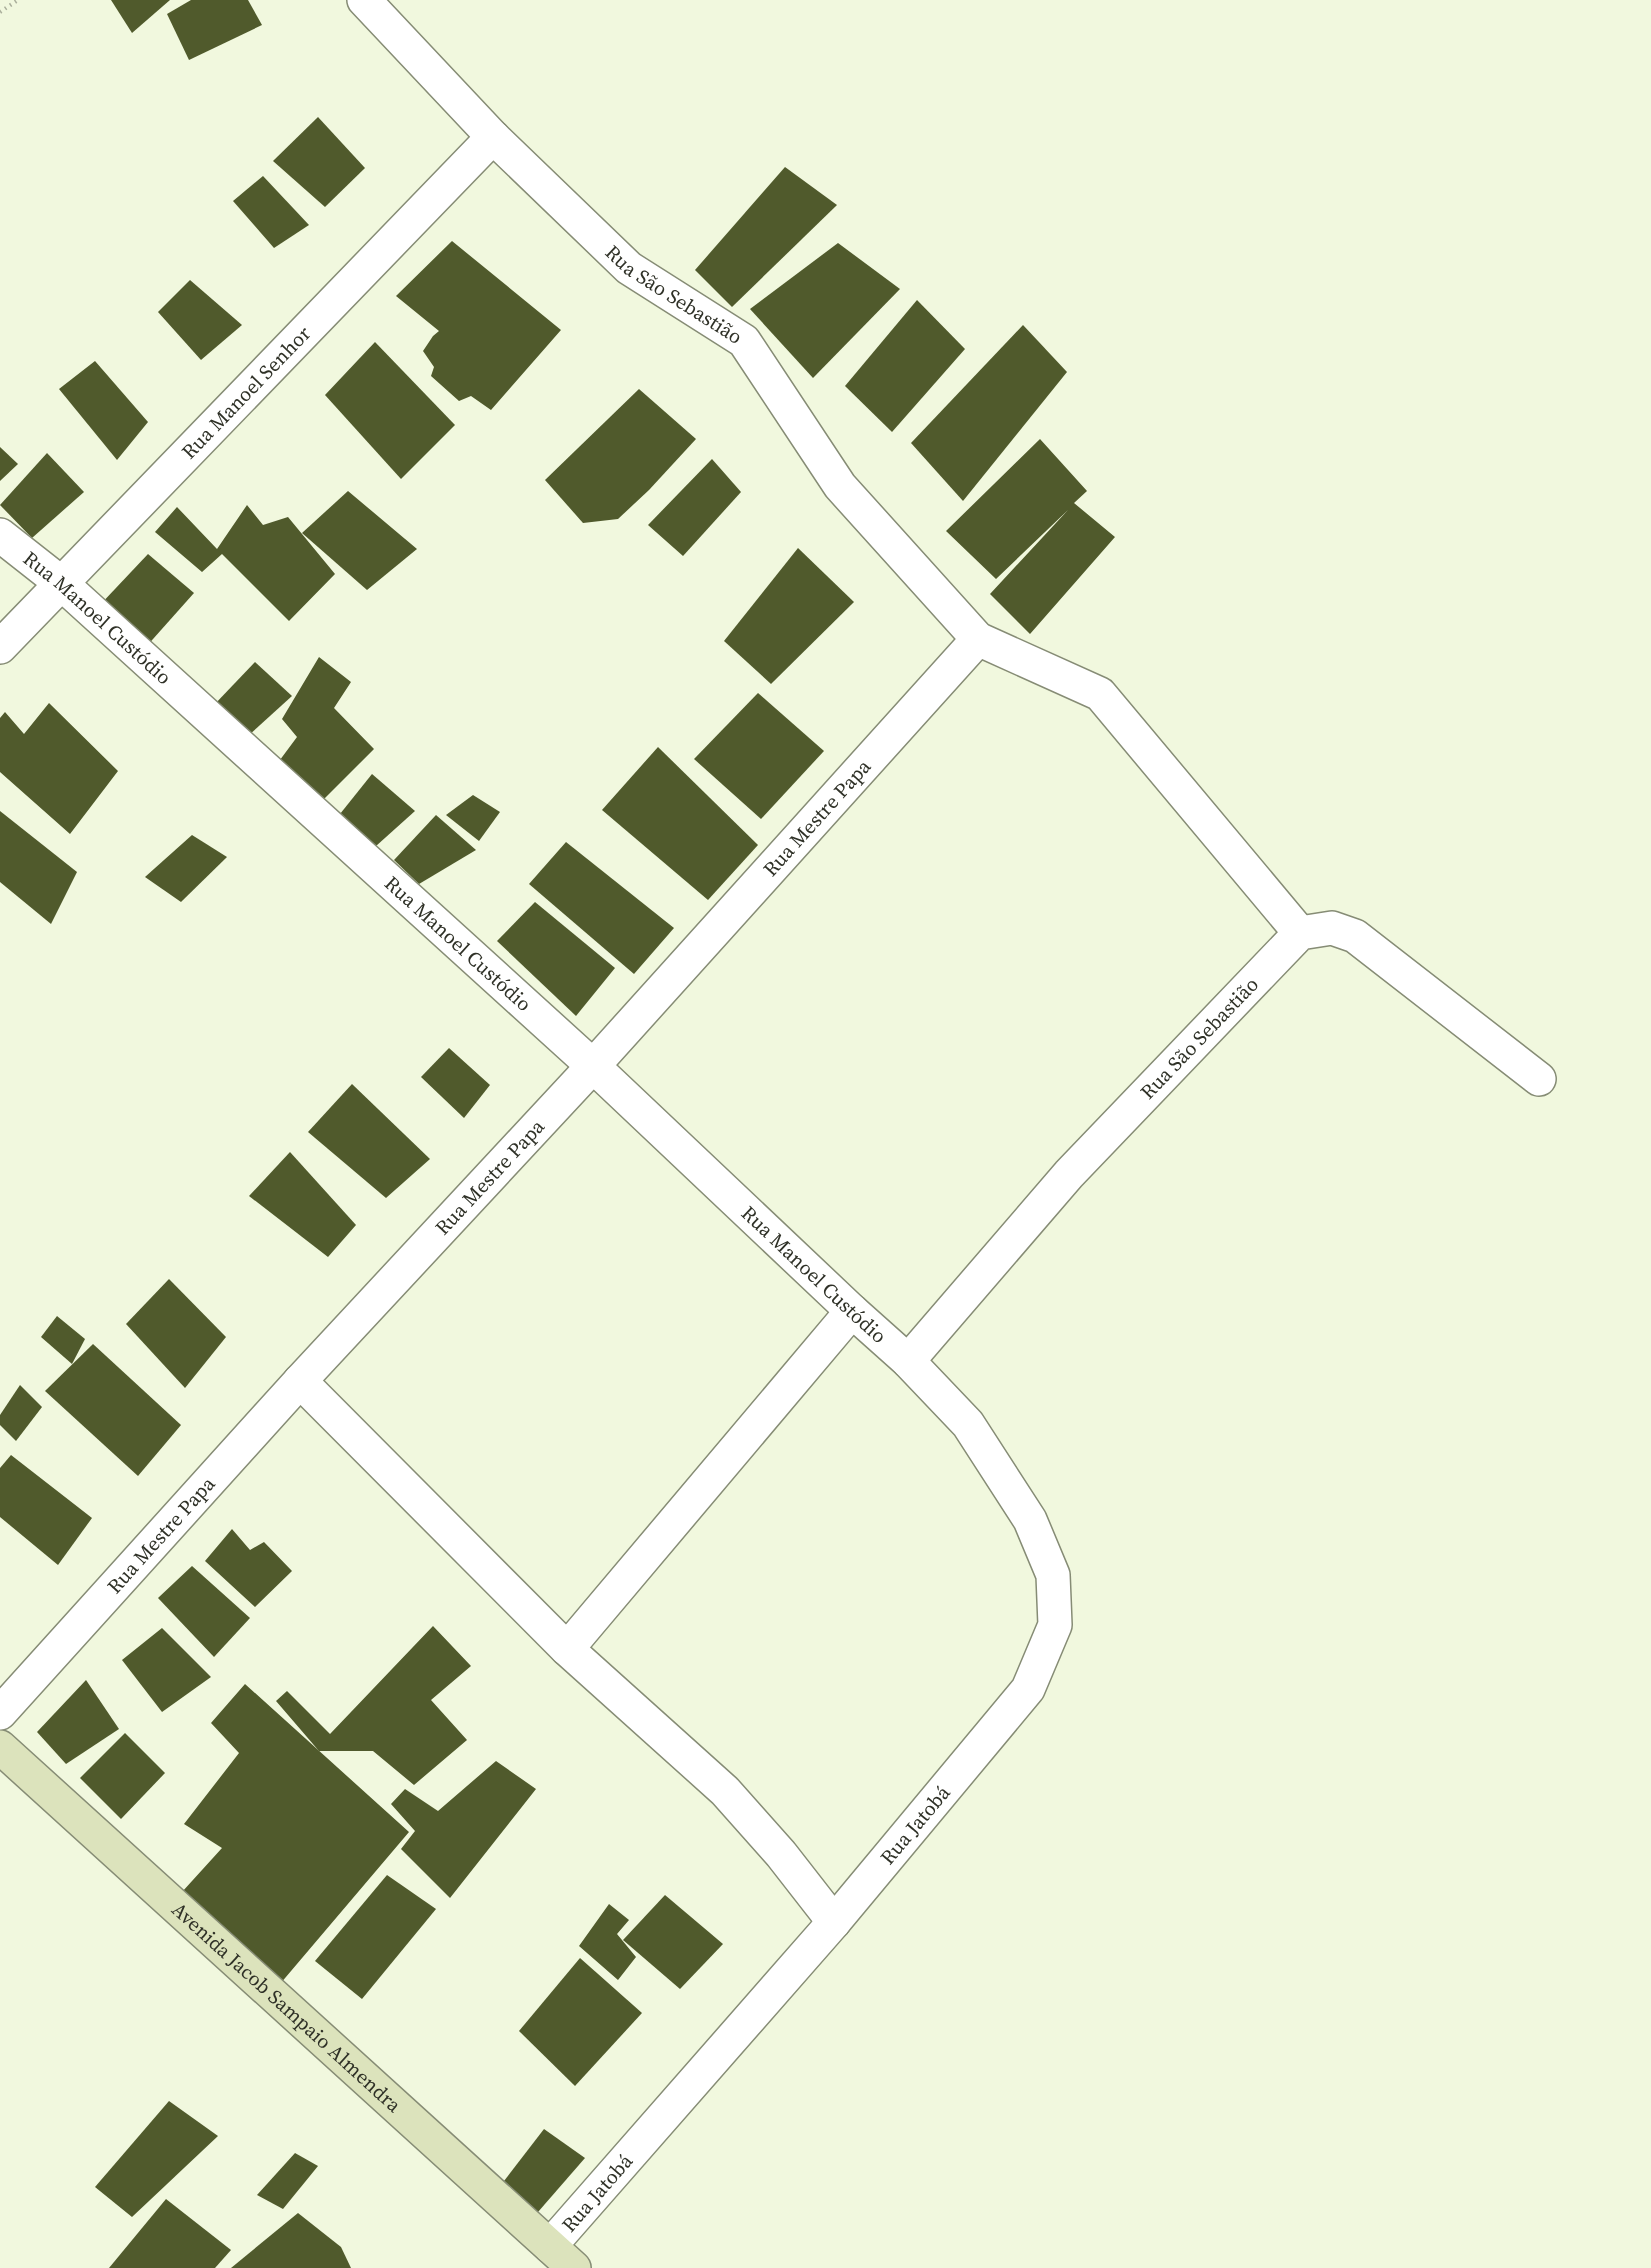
<svg xmlns="http://www.w3.org/2000/svg" width="1651" height="2268" viewBox="0 0 1651 2268" font-family="'Source Serif 4',serif">
  <rect width="100%" height="100%" fill="#f1f8de"/>
  <!-- building -->
  <g fill="#505a2c">
    <path d="M111,0H170L132,33Z"/>
    <path d="M191,0H248L262,25L189,60L167,14Z"/>
    <path d="M318,117L365,168L325,207L273,161Z"/>
    <path d="M785,167L837,205L732,307L695,270Z"/>
    <path d="M263,176L309,225L274,248L233,201Z"/>
    <path d="M452,241L561,330L491,410L471,396L459,401L431,376L434,367L423,351L433,336L439,331L396,296Z"/>
    <path d="M838,243L900,289L813,378L750,309Z"/>
    <path d="M190,280L242,325L201,360L158,312Z"/>
    <path d="M917,300L965,349L892,432L845,386Z"/>
    <path d="M1023,325L1067,372L963,501L911,443Z"/>
    <path d="M375,342L455,425L401,479L325,395Z"/>
    <path d="M95,361L148,422L117,460L59,389Z"/>
    <path d="M639,389L696,439L649,490L618,519L583,523L545,480Z"/>
    <path d="M1040,439L1087,491L1074,503L1115,537L1030,634L990,594L1068,510L996,579L946,531Z"/>
    <path d="M0,447L18,464L0,481Z"/>
    <path d="M47,453L84,492L32,538L0,505Z"/>
    <path d="M712,459L741,492L683,556L648,525Z"/>
    <path d="M348,491L417,549L367,590L302,533Z"/>
    <path d="M247,505L263,525L288,517L335,574L289,621L222,554L202,572L155,532L177,507L217,549Z"/>
    <path d="M798,548L854,602L771,684L724,641Z"/>
    <path d="M148,554L194,593L145,648L98,607Z"/>
    <path d="M319,657L351,682L334,708L374,749L320,803L274,768L297,737L282,719Z"/>
    <path d="M255,662L292,696L249,735L213,706Z"/>
    <path d="M758,693L824,751L761,819L694,759Z"/>
    <path d="M49,703L118,771L70,834L0,772V718L5,712L24,734Z"/>
    <path d="M658,747L758,845L708,900L602,810Z"/>
    <path d="M372,774L415,811L366,855L332,824Z"/>
    <path d="M473,795L500,812L479,841L446,815Z"/>
    <path d="M0,811L77,872L51,924L0,882Z"/>
    <path d="M436,815L476,850L419,884L394,860Z"/>
    <path d="M192,835L227,857L181,902L145,877Z"/>
    <path d="M566,842L674,928L634,974L529,884Z"/>
    <path d="M535,902L615,968L576,1016L497,941Z"/>
    <path d="M449,1048L490,1085L464,1118L421,1077Z"/>
    <path d="M352,1084L430,1159L386,1198L308,1132Z"/>
    <path d="M290,1152L356,1225L328,1257L249,1196Z"/>
    <path d="M169,1279L226,1337L185,1388L126,1324Z"/>
    <path d="M57,1316L85,1339L72,1364L41,1337Z"/>
    <path d="M93,1344L181,1425L138,1476L45,1391Z"/>
    <path d="M20,1385L42,1407L16,1441L0,1425V1415Z"/>
    <path d="M11,1455L92,1518L58,1565L0,1517V1468Z"/>
    <path d="M232,1529L250,1550L264,1542L292,1571L255,1607L205,1561Z"/>
    <path d="M192,1566L250,1618L214,1657L158,1598Z"/>
    <path d="M433,1626L471,1666L431,1700L467,1740L414,1785L373,1751H319L276,1701L287,1691L330,1734Z"/>
    <path d="M162,1628L211,1677L162,1712L122,1660Z"/>
    <path d="M86,1680L119,1729L66,1764L37,1732Z"/>
    <path d="M245,1684L409,1832L280,1984L182,1892L222,1848L184,1824L239,1753L211,1723Z"/>
    <path d="M125,1733L165,1773L121,1819L80,1778Z"/>
    <path d="M496,1761L536,1789L450,1898L401,1849L415,1831L391,1804L405,1789L438,1811Z"/>
    <path d="M387,1875L436,1909L362,1999L315,1961Z"/>
    <path d="M665,1895L723,1944L680,1989L623,1940Z"/>
    <path d="M609,1904L629,1920L617,1934L636,1957L618,1980L579,1946Z"/>
    <path d="M580,1958L642,2013L575,2086L519,2031Z"/>
    <path d="M169,2101L218,2136L132,2217L95,2187Z"/>
    <path d="M544,2129L585,2158L538,2212L504,2181Z"/>
    <path d="M295,2153L318,2166L283,2209L257,2195Z"/>
    <path d="M166,2199L231,2250L215,2268H109Z"/>
    <path d="M298,2213L341,2247L351,2268H231Z"/>
  </g>
  <g fill="none" stroke-linecap="round" stroke-linejoin="round">
    <!-- street casing -->
    <g stroke="#868c75" stroke-width="36">
      <g id="street">
        <path id="s1" d="M364,0L493,137L629,268L744,341L840,486L978,639L1100,694L1300,933"/>
        <path id="s2" d="M0,535L61,583L593,1066L852,1311L908,1361L968,1424L1030,1520L1053,1575L1055,1625L1028,1689L834,1922L550,2246"/>
        <path id="s3" d="M0,647L493,137"/>
        <path id="s4" d="M908,1361L1069,1174L1300,933L1332,928L1355,936L1539,1079"/>
        <path d="M300,1381L567,1649L725,1791L781,1854L834,1922"/>
        <path d="M567,1649L852,1311"/>
        <path id="s5" d="M0,1713L300,1381L593,1066L978,639"/>
      </g>
    </g>
    <!-- secondary casing -->
    <g stroke="#868c75" stroke-width="36">
      <g id="secondary">
        <path id="s6" d="M0,1747L574,2268"/>
      </g>
    </g>
    <!-- path -->
    <path stroke="#aaaf9b" stroke-width="4" stroke-dasharray="1.5 4.5" stroke-linecap="butt" d="M0,12L18,0"/>
    <!-- street -->
    <use href="#street" stroke="#fff" stroke-width="33"/>
    <!-- secondary -->
    <use href="#secondary" stroke="#dce3bc" stroke-width="33"/>
  </g>
  <g text-anchor="middle" stroke-width="6" stroke-linejoin="round" paint-order="stroke">
    <!-- street labels -->
    <g font-size="20" fill="#2f3127" stroke="#fff">
      <text dy="7" stroke="none"><textPath href="#s1" startOffset="429">Rua São Sebastião</textPath></text>
      <text dy="7" stroke="none"><textPath href="#s3" startOffset="354">Rua Manoel Senhor</textPath></text>
      <text dy="7" stroke="none"><textPath href="#s2" startOffset="128">Rua Manoel Custódio</textPath></text>
      <text dy="7" stroke="none"><textPath href="#s5" startOffset="1212">Rua Mestre Papa</textPath></text>
      <text dy="7" stroke="none"><textPath href="#s2" startOffset="614">Rua Manoel Custódio</textPath></text>
      <text dy="7" stroke="none"><textPath href="#s4" startOffset="435">Rua São Sebastião</textPath></text>
      <text dy="7" stroke="none"><textPath href="#s5" startOffset="726">Rua Mestre Papa</textPath></text>
      <text dy="7" stroke="none"><textPath href="#s2" startOffset="1100">Rua Manoel Custódio</textPath></text>
      <text dy="7" stroke="none"><textPath href="#s5" startOffset="240">Rua Mestre Papa</textPath></text>
      <text transform="translate(915 1825) rotate(-50)" y="7">Rua Jatobá</text>
      <text dy="7" stroke="none"><textPath href="#s6" startOffset="387">Avenida Jacob Sampaio Almendra</textPath></text>
      <text transform="translate(597 2193) rotate(-49)" y="7">Rua Jatobá</text>
    </g>
  </g>
</svg>
